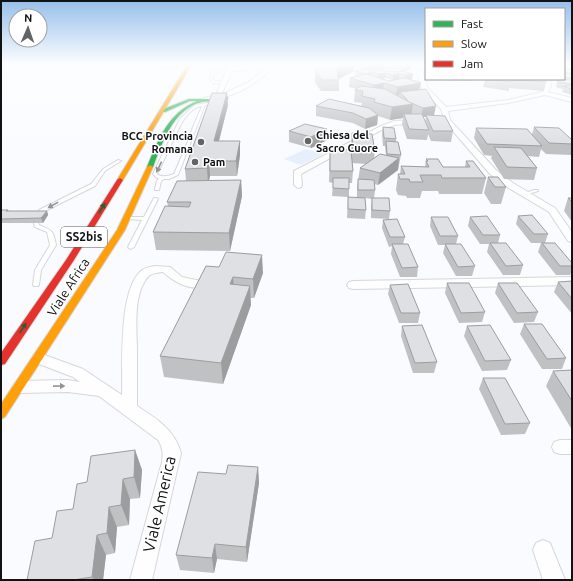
<svg xmlns="http://www.w3.org/2000/svg" width="573" height="581" viewBox="0 0 573 581" font-family="Ubuntu,sans-serif">
  <rect width="100%" height="100%" fill="#f9fbfe"/>
  <!-- green -->
  <path fill="#e7effd" d="M306,149L323,154L301,165L284,159Z"/>
  <g fill="none" stroke-linecap="round" stroke-linejoin="round">
    <!-- lane casing -->
    <g stroke="#d6d7da" stroke-width="2">
      <g id="lane">
        <path d="M62,64H109L177,67L176,68Z"/>
        <path d="M230,68L231,70L222,71L213,74L212,79L215,81L224,82L225,84L213,83L210,79L211,73L220,69Z"/>
        <path d="M213,102L214,104L205,105L178,175L169,179H164L161,181L159,190H155V189L157,181L159,178H157L153,174L170,139L168,138L171,137L180,119L195,105ZM202,106L189,137H175C180,125 188,108 202,106ZM174,139H189L174,174C169,176 162,178 157,174Z"/>
        <path d="M118,160L121,161L105,171L95,186L43,212L37,220L39,225C53,231 53,230 56,245L41,270L39,285L38,286H34L33,285L35,270L50,245L47,232L35,227L33,220L39,210L91,184L103,169Z"/>
        <path d="M534,190H538V191L525,195L523,194Z"/>
        <path d="M154,198H156L158,199L134,247L131,249L129,248L128,247L142,220L127,219L125,218L127,217H144Z"/>
      </g>
    </g>
    <!-- street casing -->
    <g stroke="#d6d7da" stroke-width="2">
      <g id="street">
        <path d="M229,64H234L233,68L258,64L243,71H232L221,95L249,82L271,64H276C258,83 237,97 211,99L209,100V102H205L204,98L216,95Z"/>
        <path d="M415,64H420L427,87L446,107L508,100L542,92L545,86L544,79H550L551,86L548,92L572,98V102L545,95L508,103L448,111L450,120L496,170L513,183L555,208L572,232V242L568,241L549,212L507,187L490,174L445,122L441,109L421,87Z"/>
        <path d="M418,120L421,122L420,123L395,125L385,128L301,174L302,185L301,187L298,188L294,185V171L381,126L394,121Z"/>
        <path d="M155,266L170,267L182,277L201,281L203,284L201,287C188,290 173,281 163,272C155,273 149,273 145,281C133,299 137,332 137,353C137,371 137,388 137,406C156,418 175,430 181,453L152,580H130L162,462C163,453 163,448 158,440L99,396L68,392L20,393L15,391L12,387L15,383L20,381L68,380L80,382L73,377L34,362L32,358L34,354L39,353L83,369L122,395C123,365 118,291 141,271C144,268 150,267 155,266Z"/>
        <path d="M572,277V285L353,289L349,288L347,285L349,282L353,281Z"/>
        <path d="M560,440H572V454H560L554,452L552,447L554,442Z"/>
        <path d="M543,540L550,543L565,580H543L533,550L536,543Z"/>
      </g>
    </g>
    <!-- fast casing -->
    <g stroke="#d6d7da" stroke-width="2">
      <path id="fast" d="M222,96L228,97L227,101C218,103 210,101 202,102C173,109 162,143 153,167L148,168L147,167C158,140 168,113 197,101H190L165,112H161V110L189,99H223L220,97Z"/>
    </g>
    <!-- slow casing -->
    <g stroke="#d6d7da" stroke-width="2">
      <g id="slow">
        <path d="M176,64H179L176,68L174,67Z"/>
        <path d="M188,64H192L123,180L118,181L117,180Z"/>
        <path d="M150,165L153,167L125,230L5,417L1,419V404L117,230L147,167Z"/>
      </g>
    </g>
    <!-- jam casing -->
    <g stroke="#d6d7da" stroke-width="2">
      <path id="jam" d="M120,178L123,180L74,260L5,364L1,365V353L66,260L117,180Z"/>
    </g>
    <!-- lane -->
    <use href="#lane" fill="#fefeff" fill-rule="evenodd"/>
    <!-- street -->
    <use href="#street" fill="#fefeff" fill-rule="evenodd"/>
    <!-- fast -->
    <use href="#fast" fill="#30b455" fill-rule="evenodd"/>
    <!-- slow -->
    <use href="#slow" fill="#ff9f0a" fill-rule="evenodd"/>
    <!-- jam -->
    <use href="#jam" fill="#e5322d" fill-rule="evenodd"/>
  </g>
  <!-- wall -->
  <g fill="#c0c1c3" fill-rule="evenodd">
    <path d="M357,64H411L410,70L404,71L412,79H410L421,83L419,90L434,115L453,131L451,142L431,141L428,134L427,140L407,139L402,124L403,118L390,120L378,116L377,125L365,129L353,123L316,116V106H361L362,103L354,102L355,90L357,89L349,87L350,78L356,77L355,76V71L363,69L357,67ZM385,69L401,71L396,72L375,71L371,70ZM385,78L392,80L389,81L382,79ZM423,117H426L425,121Z"/>
    <path d="M564,64H572V95L562,92L563,89L557,88L556,84L557,83L556,79H564Z"/>
    <path d="M355,66L354,71L339,79V91H321L315,82V71Z"/>
    <path d="M438,79H474L473,81L438,80Z"/>
    <path d="M485,79H546V82L544,91L509,88V91L483,87Z"/>
    <path d="M228,105L219,141H240V155L237,176H210L209,181L241,180L242,196L230,251L156,250L153,232L168,206L167,202L186,181L185,169Z"/>
    <path d="M383,127L396,139V142L401,155L398,170L378,185L374,184L375,190L374,198L390,211L389,219L371,218V206L372,199L365,198L366,210L365,219L347,218L348,197L357,198V187L360,168L366,164L352,163L353,171L352,183H349V197L332,196L333,183L329,182L330,149L351,150V144L352,133L375,152L374,158L386,155L385,146H383L382,134Z"/>
    <path d="M534,127L572,140V155L546,154L541,149L539,157L528,156L537,168L534,180L504,179L491,158L492,156L484,155L474,138L476,128L532,134Z"/>
    <path d="M289,131L327,140L311,148L289,142Z"/>
    <path d="M426,159L443,167H465L466,161L486,178L482,194H439L438,191H422L420,198H407L406,196L398,195L396,190L398,174H400L401,166L425,167Z"/>
    <path d="M488,177L506,187L501,204H491L484,193Z"/>
    <path d="M568,198H572V222L564,211Z"/>
    <path d="M1,210H8L9,211H47L48,215L43,223H1Z"/>
    <path d="M518,216L548,234L545,243L572,263V271L570,275H556L538,252L541,243H531L516,224Z"/>
    <path d="M431,217L458,236L456,244L475,266L472,276H456L443,253L445,245H438L430,226Z"/>
    <path d="M470,217L500,235L498,243L523,265L520,275H503L487,252L489,244H480L468,226Z"/>
    <path d="M383,220L405,237L403,244L418,267L417,277H400L391,254L392,246L389,247L382,228Z"/>
    <path d="M206,266L263,273L254,298H250L251,305L223,384L164,377L160,356Z"/>
    <path d="M572,281V314L554,292L558,282Z"/>
    <path d="M447,283L485,312L482,322L459,323L445,293Z"/>
    <path d="M498,283L538,312L534,322L514,323L495,293Z"/>
    <path d="M390,285L420,313L418,323H399L388,294Z"/>
    <path d="M524,324L566,358L562,369H542L520,334Z"/>
    <path d="M402,326L437,362L434,373H413L401,336Z"/>
    <path d="M467,326L511,360L507,370L482,371L464,336Z"/>
    <path d="M572,370V430L546,386L553,371Z"/>
    <path d="M483,378L530,423L525,434L501,435L479,389Z"/>
    <path d="M135,450L142,470L140,498L130,499L129,525L117,527L115,553L106,555L103,580H27L52,538L73,509Z"/>
    <path d="M258,467L259,483L247,562L217,559L214,573L180,570L176,555L226,474Z"/>
  </g>
  <!-- shaded-wall -->
  <g fill="#9c9d9f">
    <path d="M346,64H355L354,71L338,79L337,71L338,68Z"/>
    <path d="M366,64H386L385,69L366,70Z"/>
    <path d="M405,64H411L410,70L404,71Z"/>
    <path d="M372,72L371,78L364,79L365,74Z"/>
    <path d="M386,73L385,78L377,80L378,74Z"/>
    <path d="M400,73L399,79L393,80V75Z"/>
    <path d="M413,74L412,79L405,81V75Z"/>
    <path d="M384,83L383,91L373,94L374,85Z"/>
    <path d="M421,83L419,91L400,92L399,95L396,96L397,87Z"/>
    <path d="M227,93L228,105L215,156L214,141Z"/>
    <path d="M413,104L411,117L404,114L403,118L390,120L392,107Z"/>
    <path d="M436,106L434,115H426V117H421L423,108Z"/>
    <path d="M378,115L377,125L365,129L366,119Z"/>
    <path d="M327,129V140L311,148V137Z"/>
    <path d="M240,141V155L237,176L236,161Z"/>
    <path d="M399,158L398,170L378,185L380,173Z"/>
    <path d="M209,161L210,176L208,184L207,168Z"/>
    <path d="M241,180L242,196L230,251L229,233Z"/>
    <path d="M47,211L48,215L43,223L41,218Z"/>
    <path d="M262,255L263,273L254,298L253,279Z"/>
    <path d="M233,277L235,296L230,284Z"/>
    <path d="M250,286L251,305L223,384L221,363Z"/>
    <path d="M135,450L142,470L140,498L134,477Z"/>
    <path d="M258,467L259,483L247,562L246,547Z"/>
    <path d="M123,479L130,499L129,525L121,505Z"/>
    <path d="M109,507L117,527L115,553L107,533Z"/>
    <path d="M97,535L106,555L103,580H94L92,577Z"/>
    <path d="M215,544L217,559L214,573L212,558Z"/>
  </g>
  <!-- building -->
  <g fill="#dfe0e3" stroke="#9c9d9f">
    <path d="M325,64H346L338,68L337,71L339,80H322L315,71L318,67Z"/>
    <path d="M564,64L572,65V69L564,68Z"/>
    <path d="M367,69L375,71L381,70L396,72L402,71L413,74L405,75L400,73L393,75L386,73L378,74L372,72L365,74L355,71Z"/>
    <path d="M564,69L572,70V73H564Z"/>
    <path d="M366,74L389,81L405,78L421,83L397,87L384,83L374,85L350,78Z"/>
    <path d="M564,74H572V78L564,77Z"/>
    <path d="M490,79H546V82L511,80V82Z"/>
    <path d="M558,79L572,80V84L559,82Z"/>
    <path d="M572,85V89L564,86Z"/>
    <path d="M361,86L385,89L413,104L392,107L374,102L375,99L362,96L363,91L355,90Z"/>
    <path d="M426,89L436,106L423,108L409,102L400,92Z"/>
    <path d="M212,93H227L214,141H240L236,161H209L207,168L185,169Z"/>
    <path d="M329,99L369,108L378,115L366,119L353,113L316,106Z"/>
    <path d="M404,114H422L429,130L409,129Z"/>
    <path d="M426,115L445,116L453,131H433Z"/>
    <path d="M305,124L327,129L311,137L289,131Z"/>
    <path d="M383,127L394,128L396,139L384,138Z"/>
    <path d="M534,127L559,128L572,140V144L549,143Z"/>
    <path d="M476,128L527,129L542,146L487,144Z"/>
    <path d="M352,133L372,134L375,152H353Z"/>
    <path d="M386,141L398,142L401,155L387,154Z"/>
    <path d="M494,147L521,148L537,168L507,167Z"/>
    <path d="M330,149L351,150L353,171H330Z"/>
    <path d="M380,154L399,158L380,173L360,168Z"/>
    <path d="M426,159H438L443,167H470L466,161H473L486,178H442L441,175H420L423,182H410L409,179H400L398,174H405L401,166L429,167L426,161H428Z"/>
    <path d="M488,177H498L506,187H495Z"/>
    <path d="M333,178H349V189L333,188Z"/>
    <path d="M358,179L374,180L375,190H358Z"/>
    <path d="M241,180L229,233L153,232L165,206L189,207L191,202H167L177,181Z"/>
    <path d="M348,197L365,198L366,210L348,209Z"/>
    <path d="M372,198H389L390,211L372,210Z"/>
    <path d="M568,198H572V202Z"/>
    <path d="M1,210H8L6,211H47L41,218L1,219Z"/>
    <path d="M532,215L548,234H534L518,216Z"/>
    <path d="M487,216L500,235H483L470,217Z"/>
    <path d="M431,217H448L458,236H440Z"/>
    <path d="M397,219L405,237H390L383,220Z"/>
    <path d="M490,243H506L523,265L506,266Z"/>
    <path d="M542,243H555L572,263V266H560Z"/>
    <path d="M392,244H408L418,267L402,268Z"/>
    <path d="M445,244H461L475,266L458,267Z"/>
    <path d="M226,252L262,255L253,279L233,277L230,284L250,286L221,363L160,356L206,266L219,267Z"/>
    <path d="M572,281V299L558,282Z"/>
    <path d="M447,283H469L485,312L461,313Z"/>
    <path d="M498,283H517L538,312L517,313Z"/>
    <path d="M408,284L420,313H401L390,285Z"/>
    <path d="M524,324H542L566,358L547,359Z"/>
    <path d="M422,325L437,362L415,363L402,326Z"/>
    <path d="M490,325L511,360L485,361L467,326Z"/>
    <path d="M572,370V401L553,371Z"/>
    <path d="M483,378H505L530,423L505,424Z"/>
    <path d="M135,450L134,477L123,479L121,505L109,507L107,533L97,535L92,577L73,580H27L35,541L52,538L57,511L73,509L77,484L87,482L91,456Z"/>
    <path d="M228,465L258,467L246,547L215,544L212,558L176,555L198,472L226,474Z"/>
  </g>
  <!-- one-way arrows -->
  <defs><path id="oneway-solid" d="M-6-.8H1V-3.2L6.5 0L1 3.2V.8H-6Z"/></defs>
  <g fill="#939495">
    <use href="#oneway-solid" transform="translate(159 167) rotate(115)"/>
    <use href="#oneway-solid" transform="translate(53 205) rotate(151)"/>
    <use href="#oneway-solid" transform="translate(59 386) rotate(-1)"/>
  </g>
  <g fill="#206334">
    <use href="#oneway-solid" transform="translate(102 208) rotate(-58)"/>
    <use href="#oneway-solid" transform="translate(23 328) rotate(-56)"/>
  </g>
  <!-- sky -->
  <linearGradient id="sky" x2="0" y2="1"><stop stop-color="#96bfeb"/><stop offset="0.44" stop-color="#fcfdff"/><stop offset="1" stop-color="#fcfdff" stop-opacity="0"/></linearGradient>
  <rect width="573" height="146" fill="url(#sky)"/>
  <!-- markers -->
  <g fill="#626466" stroke="#fff" stroke-width="1.5">
    <circle cx="308" cy="141" r="4"/>
    <circle cx="201" cy="142" r="4"/>
    <circle cx="195" cy="162" r="4"/>
  </g>
  <g text-anchor="middle" stroke-width="3" stroke-linejoin="round" paint-order="stroke">
    <!-- far-poi labels -->
    <g font-size="11" font-weight="bold" fill="#111214" stroke="#fff" text-anchor="start">
      <text x="316" y="139">Chiesa del<tspan x="316" dy="13">Sacro Cuore</tspan></text>
      <text x="193" y="140" text-anchor="end">BCC Provincia<tspan x="193" dy="13">Romana</tspan></text>
      <text x="203" y="166">Pam</text>
    </g>
    <!-- shield labels -->
    <rect fill="#fff" stroke="#58595a" stroke-width="1" x="61" y="227" width="46" height="20" rx="3"/>
    <g font-size="12" font-weight="bold" fill="#111214">
      <text x="84" y="241">SS2bis</text>
    </g>
    <!-- street labels -->
    <g font-size="13" fill="#111214" stroke="#fff">
      <text transform="translate(68 287) rotate(-57)" y="5">Viale Africa</text>
    </g>
    <!-- near-street labels -->
    <g font-size="16" fill="#111214" stroke="#fff">
      <text transform="translate(159 504) rotate(-77)" y="6">Viale America</text>
    </g>
  </g>
  <!-- border -->
  <rect width="573" height="581" fill="none" stroke="#111214" stroke-width="4"/>
  <!-- legend -->
  <rect x="425" y="8" width="140" height="72" fill="#ffffff" stroke="#a0a0a1"/>
  <rect x="433" y="21" width="20" height="6" fill="#30b455" stroke="#a0a0a1"/>
  <text x="461" y="28" font-size="12" fill="#111214">Fast</text>
  <rect x="433" y="41" width="20" height="6" fill="#ff9f0a" stroke="#a0a0a1"/>
  <text x="461" y="48" font-size="12" fill="#111214">Slow</text>
  <rect x="433" y="61" width="20" height="6" fill="#e5322d" stroke="#a0a0a1"/>
  <text x="461" y="68" font-size="12" fill="#111214">Jam</text>
  <!-- north arrow -->
  <g transform="translate(28 28) rotate(2)"><circle r="19" fill="#ffffff" stroke="#a0a0a1"/>
  <path d="M0-3L7 15L0 10L-7 15Z" fill="#626466"/>
  <text y="-6" font-size="11" font-weight="bold" text-anchor="middle" fill="#111214">N</text>
  </g>
</svg>
